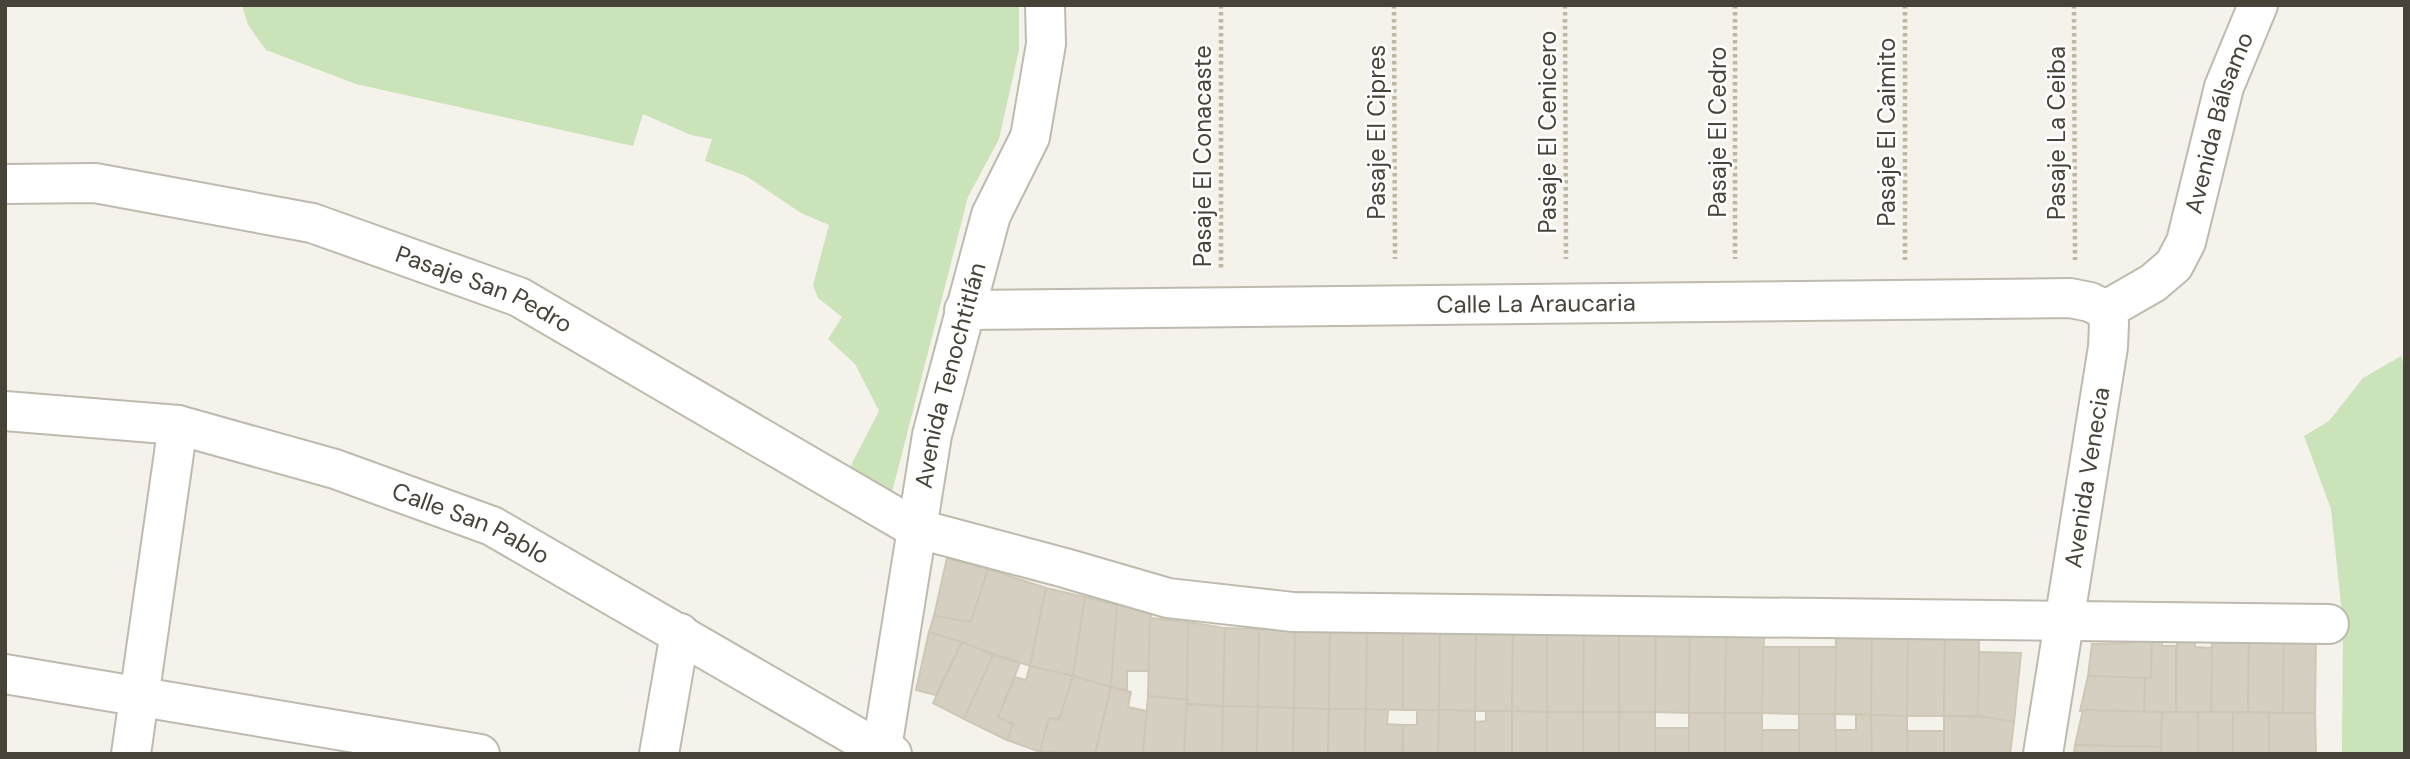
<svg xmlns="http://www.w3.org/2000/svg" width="2410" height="759" viewBox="0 0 2410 759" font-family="'DM Sans',sans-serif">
  <rect width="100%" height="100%" fill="#f4f2eb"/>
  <!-- green -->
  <g fill="#cbe3b8">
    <path d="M242,5H1019V50L999,139L968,197L889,504L848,481L852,463L879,411L855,364L828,339L842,317L818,298L813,285L829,225L801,213L746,176L705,161L712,139L691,135L643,114L633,146L356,84L266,50L248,25Z"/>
    <path d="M2401,356L2405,369V754H2342L2343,623L2331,509L2304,436L2329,421L2363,378Z"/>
  </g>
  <!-- building -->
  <g fill="#d4cfc1" stroke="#cec7b5" stroke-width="2">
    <path d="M947,558L988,569L971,622L934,616Z"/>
    <path d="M988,569L1046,588L1030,666L929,632L934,616L971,622Z"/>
    <path d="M1046,588L1085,597L1073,676L1030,666Z"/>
    <path d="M1085,597L1117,605L1111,687L1073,676Z"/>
    <path d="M1117,605L1151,611L1149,671H1127V691L1111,687Z"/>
    <path d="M1150,618L1188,622L1187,700L1148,696Z"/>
    <path d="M1188,622L1225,628L1223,706L1187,704Z"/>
    <path d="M1225,628L1259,629L1258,707L1223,706Z"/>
    <path d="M1259,629L1295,630L1294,708L1258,707Z"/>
    <path d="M1295,630H1330L1329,709L1294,708Z"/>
    <path d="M1330,630H1367L1366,709H1329Z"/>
    <path d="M1367,630L1403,631V710L1366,709Z"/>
    <path d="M1403,631H1440L1439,710H1403Z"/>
    <path d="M1440,631L1476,632L1475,711L1439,710Z"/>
    <path d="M929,632L962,642L936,695L916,690Z"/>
    <path d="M1476,632H1513L1512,711H1475Z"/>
    <path d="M1513,632H1547V712L1512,711Z"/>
    <path d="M1547,632H1584L1583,712H1547Z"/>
    <path d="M1584,632H1619V712H1583Z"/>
    <path d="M1656,633L1690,634L1689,713L1655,712Z"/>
    <path d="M1764,633L1762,713H1725L1726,634Z"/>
    <path d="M1690,634H1726L1725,713H1689Z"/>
    <path d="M1836,634L1872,635L1871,715L1835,714Z"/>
    <path d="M2131,634L2152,635L2151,678L2088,676L2092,644L2130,643Z"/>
    <path d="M2212,634H2249L2248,712H2211Z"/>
    <path d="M2249,634H2284L2283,713L2248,712Z"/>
    <path d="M2284,634H2316L2315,713H2283Z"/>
    <path d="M1872,635H1908L1907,716L1871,715Z"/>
    <path d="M1908,635H1945L1944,716H1907Z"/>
    <path d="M1945,635L1979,636L1978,716H1944Z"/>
    <path d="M2152,635H2162V646H2176V712H2144L2145,678H2151Z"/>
    <path d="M2177,635H2195V647L2212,648L2211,712H2176Z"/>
    <rect x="1619" y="636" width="36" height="76"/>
    <path d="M962,642L993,655L964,719L933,703Z"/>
    <path d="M1763,647H1799V714L1762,713Z"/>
    <path d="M1799,647H1836L1835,714H1799Z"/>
    <path d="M1979,652L2021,653L2014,722L1978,716Z"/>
    <path d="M993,655L1020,663L998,717L1013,724L1007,740L964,719Z"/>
    <path d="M1030,666L1073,676L1059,720L1049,718L1040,752L1007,740L1013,724L998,717L1015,677L1026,680Z"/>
    <path d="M1073,676L1111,687L1095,754L1040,752L1049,718L1059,720Z"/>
    <path d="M2088,676L2145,678L2144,712L2080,711Z"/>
    <path d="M1111,687L1131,692L1128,707L1147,711L1143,754H1095Z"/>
    <path d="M1148,696L1187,700L1184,754H1143Z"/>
    <path d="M1187,704L1223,706L1222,754H1184Z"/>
    <path d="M1223,706L1258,707L1257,754H1222Z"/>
    <path d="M1258,707L1294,708L1293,754H1257Z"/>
    <path d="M1294,708L1329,709L1328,754H1293Z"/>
    <path d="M1329,709H1366L1365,754H1328Z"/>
    <path d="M1366,709L1388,710L1387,724L1403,725L1402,754H1365Z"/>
    <path d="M1417,710H1439L1438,754H1403V725H1417Z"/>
    <path d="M1439,710L1475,711V754H1438Z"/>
    <path d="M2083,710L2162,712L2161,747L2075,745Z"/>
    <path d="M1486,711H1512V754H1475V722L1486,721Z"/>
    <path d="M1512,711L1547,712V754H1512Z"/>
    <rect x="1547" y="712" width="36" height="42"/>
    <rect x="1583" y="712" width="36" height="42"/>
    <rect x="1619" y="712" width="36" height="42"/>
    <path d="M2162,712H2198V754H2161Z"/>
    <rect x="2198" y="712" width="35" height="42"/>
    <path d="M2233,712L2269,713V754H2233Z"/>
    <rect x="1689" y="713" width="36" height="41"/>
    <rect x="1725" y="713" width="37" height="41"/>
    <path d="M2269,713H2315L2316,754H2269Z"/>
    <path d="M1799,714H1835L1836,754H1799Z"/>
    <path d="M1856,714L1871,715L1872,754H1836V730H1856Z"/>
    <path d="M1871,715L1907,716V754H1872Z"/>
    <path d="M1944,716L1986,717L2014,722L2010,754H1944Z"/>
    <rect x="1655" y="728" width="34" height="26"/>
    <rect x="1762" y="730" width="37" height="24"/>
    <path d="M1908,731H1944V754H1907Z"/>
    <path d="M2075,745L2161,747V754H2074Z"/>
  </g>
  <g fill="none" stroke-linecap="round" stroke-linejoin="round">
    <!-- minor casing -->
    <g stroke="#bebaae" stroke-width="42">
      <g id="minor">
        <path id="s1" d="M5,184L95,183L312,223L519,297L915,528L1065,568L1168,598L1293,612L2329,624"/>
        <path id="s2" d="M964,310L2070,298L2090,302L2106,310"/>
        <path id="s3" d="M5,411L178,425L335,469L492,526L881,751L892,754"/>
        <path d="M5,674L480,754"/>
        <path d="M131,754L178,425"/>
        <path d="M659,754L680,633"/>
        <path id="s4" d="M881,754L932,435L991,215L1030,137L1046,44L1045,5"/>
        <path id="s5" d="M2043,754L2108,347L2109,323L2106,310L2153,283L2174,265L2186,242L2224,87L2258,5"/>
      </g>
    </g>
    <!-- path -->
    <g stroke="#beb7a1" stroke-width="4.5" stroke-dasharray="3.5 3.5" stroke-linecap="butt">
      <path d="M1221,5V270"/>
      <path d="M1394,5L1395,259"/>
      <path d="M1565,5L1566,259"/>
      <path d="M1735,5V259"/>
      <path d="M1905,5V260"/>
      <path d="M2074,5L2075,260"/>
    </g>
    <!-- minor -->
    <use href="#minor" stroke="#fff" stroke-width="38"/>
  </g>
  <g text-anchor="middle" stroke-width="5" stroke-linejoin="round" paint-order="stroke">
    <!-- street labels -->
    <g font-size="24" fill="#474339" stroke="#fff">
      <text dy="8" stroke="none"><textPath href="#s5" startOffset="681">Avenida Bálsamo</textPath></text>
      <text transform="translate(1377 132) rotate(-90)" y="8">Pasaje El Cipres</text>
      <text transform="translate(1548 132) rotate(-90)" y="8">Pasaje El Cenicero</text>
      <text transform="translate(1718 132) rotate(-90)" y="8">Pasaje El Cedro</text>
      <text transform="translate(1887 132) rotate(-90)" y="8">Pasaje El Caimito</text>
      <text transform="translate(2057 133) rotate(-90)" y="8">Pasaje La Ceiba</text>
      <text transform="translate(1203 156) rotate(-90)" y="8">Pasaje El Conacaste</text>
      <text dy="8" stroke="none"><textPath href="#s1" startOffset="495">Pasaje San Pedro</textPath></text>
      <text dy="8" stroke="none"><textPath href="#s2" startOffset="572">Calle La Araucaria</textPath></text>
      <text dy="8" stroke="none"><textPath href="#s4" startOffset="385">Avenida Tenochtitlán</textPath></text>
      <text dy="8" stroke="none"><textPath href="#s5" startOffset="280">Avenida Venecia</textPath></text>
      <text dy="8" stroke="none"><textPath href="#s3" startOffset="483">Calle San Pablo</textPath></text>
    </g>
  </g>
  <!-- border -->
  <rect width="2410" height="759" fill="none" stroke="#474339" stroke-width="14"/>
</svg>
